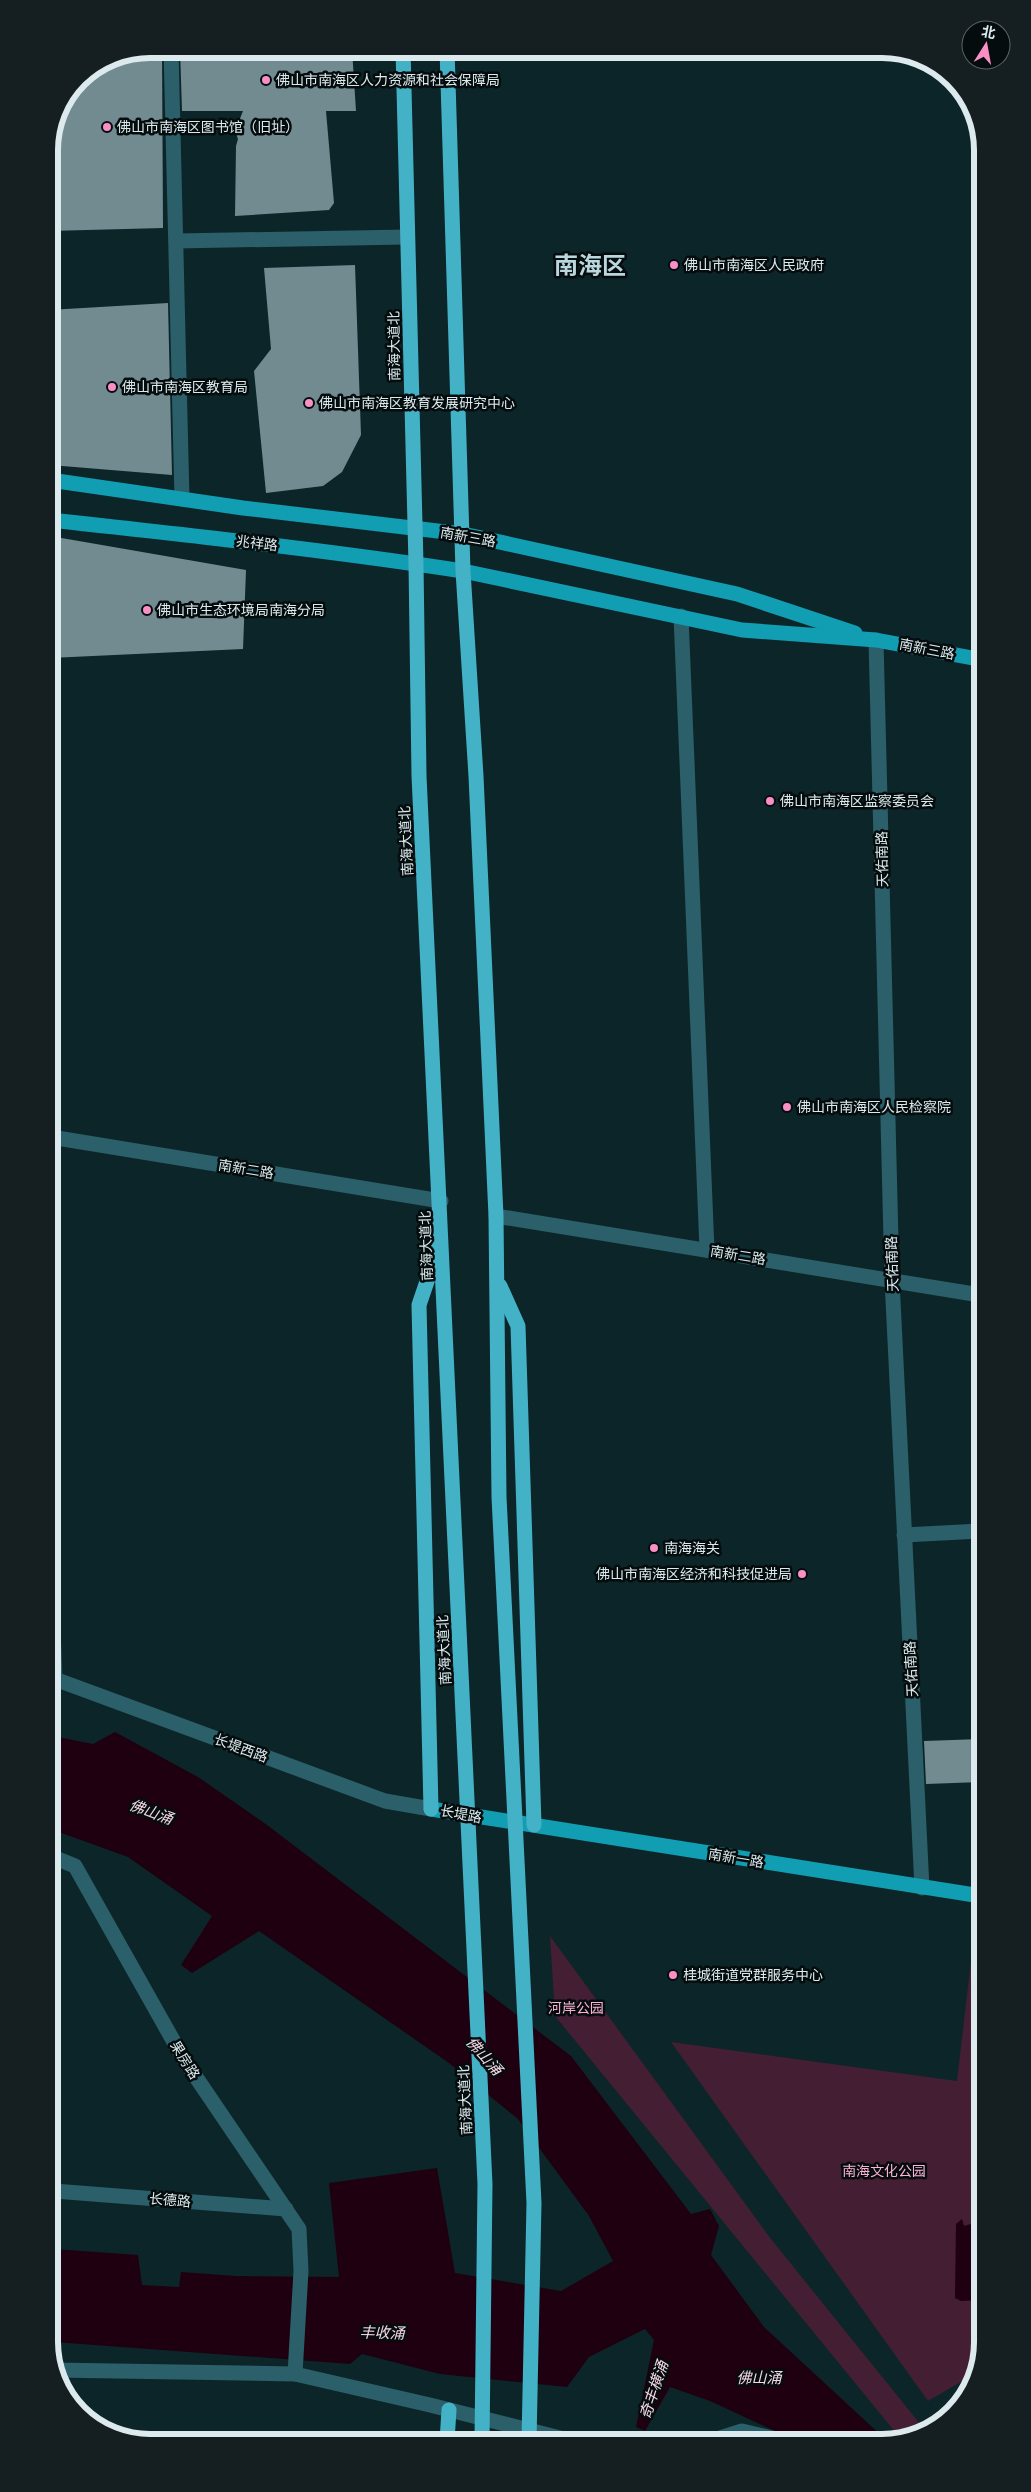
<svg xmlns="http://www.w3.org/2000/svg" width="1031" height="2492" viewBox="0 0 1031 2492" font-family="Rubik,'Noto Sans SC',sans-serif">
  <rect width="100%" height="100%" fill="#0c2529"/>
  <!-- green -->
  <g fill="#441e32">
    <path d="M975,1926L981,1927L982,2343L971,2376L928,2401L671,2042L957,2081Z"/>
    <path d="M550,1936L771,2239L925,2430L914,2438H900L555,2016Z"/>
  </g>
  <!-- water -->
  <g fill="#1e0010">
    <path d="M115,1732L198,1777L267,1825L571,2056L691,2214L710,2209L719,2226L711,2255L764,2327L884,2438L792,2439L710,2401L670,2387L645,2431L636,2427L654,2340L645,2329L589,2357L567,2387L440,2374L362,2354L350,2364L54,2342V2249L138,2255L142,2285L179,2287L181,2272L236,2276L339,2277L329,2183L437,2168L455,2273L561,2291L613,2261L589,2216L518,2119L449,2063L259,1931L192,1973L181,1965L212,1916L128,1857L53,1830V1736L93,1744Z"/>
    <path d="M982,2206V2300L961,2301L955,2298L956,2224L962,2219L964,2226L978,2222Z"/>
  </g>
  <!-- building -->
  <g fill="#718b91">
    <path d="M149,49H162L163,228L49,231V143L56,110L78,78L111,56Z"/>
    <path d="M180,49H352L356,111H326L334,203L329,210L235,216L236,146L238,139L235,131L243,111H182Z"/>
    <path d="M355,265L361,435L342,472L323,486L266,493L254,371L271,349L264,268Z"/>
    <path d="M168,303L172,475L50,465L49,310Z"/>
    <path d="M50,536L246,570L243,649L50,658Z"/>
    <path d="M981,1739V1782L926,1784L924,1741Z"/>
  </g>
  <g fill="none" stroke-linecap="round" stroke-linejoin="round">
    <!-- minor -->
    <g stroke="#2b5f69" stroke-width="15">
      <path d="M171,49L182,499"/>
      <path d="M176,241L407,237"/>
      <path d="M681,616L707,1250"/>
      <path d="M876,640L892,1280L922,1888"/>
      <path d="M51,1137L441,1201"/>
      <path d="M496,1216L980,1295"/>
      <path d="M904,1535L980,1531"/>
      <path d="M52,1601L55,1679"/>
      <path d="M52,1678L385,1801L431,1809"/>
      <path d="M53,1857L75,1866L183,2058L299,2229L301,2271L295,2374"/>
      <path d="M54,2191L286,2209"/>
      <path d="M54,2370L295,2374L430,2405L568,2440"/>
      <path d="M717,2439L742,2431L776,2439"/>
    </g>
    <!-- major -->
    <g stroke="#119db2" stroke-width="15">
      <path d="M50,480L243,508L463,534L737,594L855,633"/>
      <path d="M50,520C188,535 326,550 463,571L742,630L876,640L978,659"/>
      <path d="M431,1809L981,1896"/>
    </g>
    <!-- highway -->
    <g stroke="#44b2c6" stroke-width="15">
      <path d="M403,49L416,564L419,776L485,2184L482,2441"/>
      <path d="M447,49L463,571L476,776L496,1216L499,1497L534,2203L529,2441"/>
      <path d="M500,1286L518,1326L534,1825"/>
      <path d="M431,1809L419,1305L439,1246"/>
      <path d="M447,2441L449,2410"/>
    </g>
  </g>
  <!-- markers -->
  <g fill="#fa8fc6" stroke="#040c0e" stroke-width="2">
    <circle cx="266" cy="80" r="5"/>
    <circle cx="107" cy="127" r="5"/>
    <circle cx="674" cy="265" r="5"/>
    <circle cx="112" cy="387" r="5"/>
    <circle cx="309" cy="403" r="5"/>
    <circle cx="147" cy="610" r="5"/>
    <circle cx="770" cy="801" r="5"/>
    <circle cx="787" cy="1107" r="5"/>
    <circle cx="654" cy="1548" r="5"/>
    <circle cx="802" cy="1574" r="5"/>
    <circle cx="673" cy="1975" r="5"/>
  </g>
  <g text-anchor="middle" stroke-width="5" stroke-linejoin="round" paint-order="stroke">
    <!-- poi labels -->
    <g font-size="14" fill="#dceaed" stroke="#040c0e" text-anchor="start">
      <text x="276" y="85">佛山市南海区人力资源和社会保障局</text>
      <text x="117" y="132">佛山市南海区图书馆（旧址）</text>
      <text x="684" y="270">佛山市南海区人民政府</text>
      <text x="122" y="392">佛山市南海区教育局</text>
      <text x="319" y="408">佛山市南海区教育发展研究中心</text>
      <text x="157" y="615">佛山市生态环境局南海分局</text>
      <text x="780" y="806">佛山市南海区监察委员会</text>
      <text x="797" y="1112">佛山市南海区人民检察院</text>
      <text x="664" y="1553">南海海关</text>
      <text x="792" y="1579" text-anchor="end">佛山市南海区经济和科技促进局</text>
      <text x="683" y="1980">桂城街道党群服务中心</text>
    </g>
    <!-- street labels -->
    <g font-size="14" fill="#dceaed" stroke="#040c0e">
      <text transform="translate(394 346) rotate(-91)" y="5">南海大道北</text>
      <text transform="translate(468 537) rotate(10)" y="5">南新三路</text>
      <text transform="translate(257 543) rotate(7)" y="5">兆祥路</text>
      <text transform="translate(927 649) rotate(11)" y="5">南新三路</text>
      <text transform="translate(406 841) rotate(-93)" y="5">南海大道北</text>
      <text transform="translate(882 859) rotate(-91)" y="5">天佑南路</text>
      <text transform="translate(246 1169) rotate(9)" y="5">南新二路</text>
      <text transform="translate(426 1246) rotate(-92)" y="5">南海大道北</text>
      <text transform="translate(738 1255) rotate(9)" y="5">南新二路</text>
      <text transform="translate(892 1264) rotate(-92)" y="5">天佑南路</text>
      <text transform="translate(444 1650) rotate(-93)" y="5">南海大道北</text>
      <text transform="translate(911 1669) rotate(-93)" y="5">天佑南路</text>
      <text transform="translate(241 1748) rotate(20)" y="5">长堤西路</text>
      <text transform="translate(461 1814) rotate(10)" y="5">长堤路</text>
      <text transform="translate(736 1858) rotate(9)" y="5">南新一路</text>
      <text transform="translate(185 2060) rotate(58)" y="5">果房路</text>
      <text transform="translate(465 2100) rotate(-93)" y="5">南海大道北</text>
      <text transform="translate(170 2200) rotate(5)" y="5">长德路</text>
    </g>
    <!-- park labels -->
    <g font-size="14" fill="#fdb2d6" stroke="#040c0e">
      <text x="576" y="2013">河岸公园</text>
      <text x="884" y="2176">南海文化公园</text>
    </g>
    <!-- water labels -->
    <g font-size="15" font-style="italic" fill="#f6d7e5" stroke="#040c0e">
      <text transform="translate(151 1812) rotate(20)" y="5">佛山涌</text>
      <text transform="translate(484 2056) rotate(48)" y="5">佛山涌</text>
      <text transform="translate(382 2333) rotate(1)" y="5">丰收涌</text>
      <text x="759" y="2383">佛山涌</text>
      <text transform="translate(654 2390) rotate(-72)" y="5">奇丰横涌</text>
    </g>
    <!-- town labels -->
    <g font-size="24" font-weight="bold" fill="#bbd7dd" stroke="#040c0e">
      <text x="590" y="274">南海区</text>
    </g>
  </g>
  <!-- crop -->
  <path d="M0 0H1031V2492H0ZM150 58H882A92 92 0 0 1 974 150V2342A92 92 0 0 1 882 2434H150A92 92 0 0 1 58 2342V150A92 92 0 0 1 150 58Z" fill="#151e20" fill-rule="evenodd"/>
  <path fill="none" stroke="#dceaed" stroke-width="6" d="M150 58H882A92 92 0 0 1 974 150V2342A92 92 0 0 1 882 2434H150A92 92 0 0 1 58 2342V150A92 92 0 0 1 150 58Z"/>
  <!-- north arrow -->
  <g transform="translate(986 45) rotate(11)"><circle r="24" fill="#040c0e" stroke="#5a6567"/>
  <path d="M0-4L9 19L0 12L-9 19Z" fill="#fa8fc6"/>
  <text y="-8" font-size="14" font-weight="bold" text-anchor="middle" fill="#dceaed">北</text>
  </g>
</svg>
